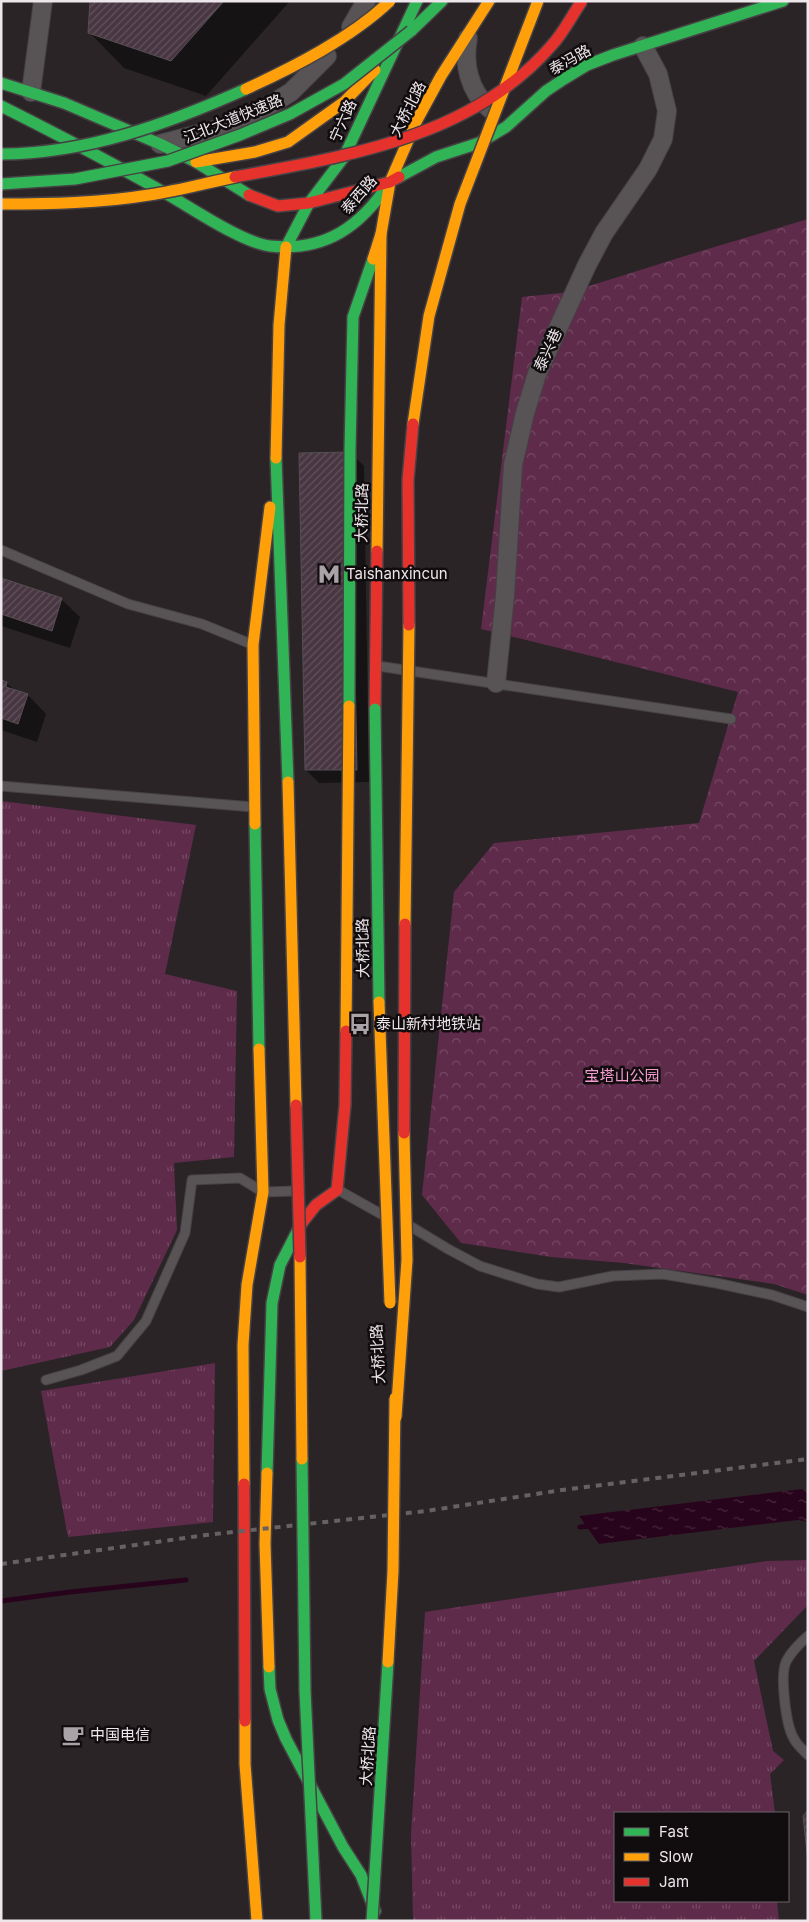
<svg xmlns="http://www.w3.org/2000/svg" width="809" height="1922" viewBox="0 0 809 1922" font-family="Inter,'Noto Sans SC',sans-serif">
  <defs>
    <pattern id="grass-tufts" width="24" height="20" patternUnits="userSpaceOnUse" patternTransform="scale(1.25)"><rect width="24" height="20" fill="#5f2b4b"/><path d="M3 7l-1-3M5 7V3M7 7l1-3M15 17l-1-3M17 17v-4M19 17l1-3" fill="none" stroke="#764a65"/></pattern>
    <pattern id="forest-crowns" width="20" height="18" patternUnits="userSpaceOnUse" patternTransform="scale(1.25)"><rect width="20" height="18" fill="#5f2b4b"/><path d="M2 6a3 3 0 1 1 6 0M12 15a3 3 0 1 1 6 0" fill="none" stroke="#764a65"/></pattern>
    <pattern id="water-ripples" width="26" height="14" patternUnits="userSpaceOnUse" patternTransform="scale(1.25)"><rect width="26" height="14" fill="#28041c"/><path d="M2 4q2-2 4 0t4 0M15 11q2-2 4 0t4 0" fill="none" stroke="#48293d"/></pattern>
    <pattern id="building-hatch" width="6" height="6" patternUnits="userSpaceOnUse" patternTransform="scale(1.25)"><rect width="6" height="6" fill="#483642"/><path d="M-1 1l2-2M0 6l6-6M5 7l2-2" fill="none" stroke="#63535d"/></pattern>
  </defs>
  <rect width="100%" height="100%" fill="#2a2427"/>
  <!-- grass -->
  <g fill="url(#grass-tufts)">
    <path d="M1,801L196,825L165,974L237,991L234,1157L174,1163L177,1230L134,1320L110,1347L1,1371Z"/>
    <path d="M215,1363L213,1522L68,1537L41,1391Z"/>
    <path d="M808,1560V1605L754,1661L773,1751L784,1760L770,1774L775,1813H615V1901H777L779,1921H413L411,1834L425,1612L767,1561Z"/>
  </g>
  <!-- forest -->
  <path fill="url(#forest-crowns)" d="M808,219V1295L774,1284L624,1263L551,1257L461,1243L422,1195L454,892L494,843L699,823L738,692L481,629L522,297L570,292L701,251Z"/>
  <!-- water -->
  <path fill="url(#water-ripples)" d="M802,1489L808,1494V1522L798,1520L599,1544L579,1516Z"/>
  <!-- shadow -->
  <g fill="#0007">
    <path d="M92,1H290L206,96L124,68L89,32Z"/>
    <path d="M351,453L364,466L369,782L319,783L306,770Z"/>
    <path d="M1,580L61,599L80,617L70,648L1,626Z"/>
    <path d="M1,681L7,683L15,691L28,695L46,714L37,742L1,730Z"/>
  </g>
  <g fill="none" stroke-linecap="round" stroke-linejoin="round">
    <!-- stream -->
    <g stroke="#28041c" stroke-width="5">
      <path d="M580,1527L591,1526"/>
      <path d="M1,1601L70,1592L186,1580"/>
    </g>
  </g>
  <!-- building -->
  <g fill="url(#building-hatch)" stroke="#554f52">
    <path d="M90,1H224L171,61L88,33Z"/>
    <path d="M351,452L357,770H305L299,453Z"/>
    <path d="M1,578L62,598L52,631L1,614Z"/>
    <path d="M1,680L7,682L6,687L28,694L18,724L1,718Z"/>
    <path d="M808,1810V1862L803,1816Z"/>
  </g>
  <g fill="none" stroke-linecap="round" stroke-linejoin="round">
    <!-- lane casing -->
    <g stroke="#464144" stroke-width="11">
      <g id="lane">
        <path d="M1,550L128,604L202,624L251,644"/>
        <path d="M378,666L731,719"/>
        <path d="M1,786L253,807"/>
        <path d="M340,1191L381,1214"/>
        <path d="M410,1226L448,1249L480,1266L537,1284L559,1287L613,1276L663,1274L716,1283L772,1295L808,1307"/>
        <path d="M46,1380L81,1370L117,1356L146,1321L185,1233L192,1180L240,1178L263,1192L295,1191"/>
        <path d="M808,1636C800,1643 792,1651 787,1660C779,1672 786,1724 793,1737C796,1744 802,1749 808,1755"/>
      </g>
    </g>
    <!-- street casing -->
    <g stroke="#464144" stroke-width="20">
      <g id="street">
        <path d="M351,27L366,1"/>
        <path d="M468,38C463,64 469,91 490,109"/>
        <path d="M31,92L43,1"/>
        <path d="M160,144L241,123L291,92L327,56"/>
        <path d="M496,683L505,596L513,465L525,413L537,374L587,265L604,233L648,169L663,139L667,111L658,74L643,46"/>
      </g>
    </g>
    <!-- fast casing -->
    <g stroke="#464144" stroke-width="14">
      <g id="fast">
        <path d="M411,31L442,1"/>
        <path d="M1,83L64,103L160,144L196,162L249,195"/>
        <path d="M1,106C59,135 116,165 172,197C196,211 244,243 270,246C326,252 361,226 390,182"/>
        <path d="M399,177L436,157L479,143L506,127L546,91L564,79L587,65L613,55L783,1"/>
        <path d="M286,247L309,203L344,157L417,1"/>
        <path d="M276,458L288,782"/>
        <path d="M349,706L350,450L353,317L373,259"/>
        <path d="M255,824L259,1049"/>
        <path d="M267,1473L272,1303L280,1265L301,1224"/>
        <path d="M269,1667L270,1689L278,1720L286,1739L343,1847L361,1875L375,1911"/>
      </g>
    </g>
    <!-- slow casing -->
    <g stroke="#464144" stroke-width="14">
      <g id="slow">
        <path d="M196,162L255,152L288,142L344,102L375,70"/>
        <path d="M373,259L381,234L390,182L417,120L441,76L489,1"/>
        <path d="M276,458L279,325L286,247"/>
        <path d="M377,551L381,234"/>
        <path d="M255,824L253,645L270,507"/>
        <path d="M346,1031L349,706"/>
        <path d="M267,1473L265,1544L269,1667"/>
        <path d="M244,1484L243,1345L247,1285L263,1192L259,1049"/>
        <path d="M245,1721V1764L257,1921"/>
      </g>
    </g>
    <!-- jam casing -->
    <g stroke="#464144" stroke-width="14">
      <g id="jam">
        <path d="M249,195L278,206L309,203L390,182L399,177"/>
        <path d="M375,709L377,551"/>
        <path d="M301,1224L316,1205L337,1190L345,1105L346,1031"/>
        <path d="M244,1484L245,1721"/>
      </g>
    </g>
    <!-- lane -->
    <use href="#lane" stroke="#585456" stroke-width="9"/>
    <!-- street -->
    <use href="#street" stroke="#585456" stroke-width="18"/>
    <!-- fast -->
    <use href="#fast" stroke="#30b455" stroke-width="11"/>
    <!-- slow -->
    <use href="#slow" stroke="#ff9f0a" stroke-width="11"/>
    <!-- jam -->
    <use href="#jam" stroke="#e5322d" stroke-width="11"/>
    <!-- rail -->
    <path stroke="#666163" stroke-width="4" stroke-dasharray="6 6" stroke-linecap="butt" d="M1,1564L206,1535L426,1511L562,1490L808,1459"/>
    <!-- fast-bridge casing -->
    <g stroke="#464144" stroke-width="14" stroke-linecap="butt">
      <g id="fast-bridge">
        <path d="M1,154C86,154 170,123 246,89"/>
        <path d="M1,184L75,179L168,161L240,135L290,114L344,84L411,31"/>
        <path d="M375,709L379,1002"/>
        <path d="M302,1459L305,1691L316,1921"/>
        <path d="M372,1921L388,1662"/>
      </g>
    </g>
    <!-- slow-bridge casing -->
    <g stroke="#464144" stroke-width="14" stroke-linecap="butt">
      <g id="slow-bridge">
        <path d="M246,89C294,67 351,38 390,1"/>
        <path d="M1,204C50,204 100,203 149,195C178,191 206,183 235,177"/>
        <path d="M413,424L429,316L460,204L538,1"/>
        <path d="M288,782L296,1105"/>
        <path d="M405,924L409,625"/>
        <path d="M379,1002L390,1303"/>
        <path d="M300,1257L302,1459"/>
        <path d="M396,1417L407,1260L404,1133"/>
        <path d="M388,1662L393,1571L395,1398"/>
      </g>
    </g>
    <!-- jam-bridge casing -->
    <g stroke="#464144" stroke-width="14" stroke-linecap="butt">
      <g id="jam-bridge">
        <path d="M235,177C348,156 473,137 552,45C564,32 572,15 582,1"/>
        <path d="M409,625L408,480L413,424"/>
        <path d="M296,1105L300,1257"/>
        <path d="M404,1133L405,924"/>
      </g>
    </g>
    <!-- fast-bridge -->
    <use href="#fast-bridge" stroke="#30b455" stroke-width="11"/>
    <!-- slow-bridge -->
    <use href="#slow-bridge" stroke="#ff9f0a" stroke-width="11"/>
    <!-- jam-bridge -->
    <use href="#jam-bridge" stroke="#e5322d" stroke-width="11"/>
  </g>
  <!-- icons -->
  <defs>
    <g id="metro-bare" transform="scale(1.725)"><path d="M-5.5 5V-5H-3L0 0L3-5H5.5V5H3V-.5L0 4L-3-.5V5Z" fill="#a9a2a6" stroke="#110d0f" stroke-width="2.5" paint-order="stroke"/></g>
    <g id="bus-bare" transform="scale(1.725)"><path d="M-5-6H5V4H4V6H2V4H-2V6H-4V4H-5ZM-3.5-4V0h7V-4ZM-3.5 1.2v1.5H-2V1.2ZM2 1.2v1.5H3.5V1.2Z" fill="#a9a2a6" stroke="#110d0f" stroke-width="2.5" paint-order="stroke"/></g>
    <g id="cafe-bare" transform="scale(1.725)"><path d="M-5.5-4.5H6V0H3Q3 3.5 0 3.5H-2.5Q-5.5 3.5-5.5 0ZM3-3.2v2h1.7v-2ZM-6 4.5H4V6H-6Z" fill="#a9a2a6" stroke="#110d0f" stroke-width="2.5" paint-order="stroke"/></g>
  </defs>
  <g fill-rule="evenodd">
    <use href="#metro-bare" x="329" y="574"/>
    <use href="#bus-bare" x="360" y="1024"/>
    <use href="#cafe-bare" x="73" y="1735"/>
  </g>
  <g text-anchor="middle" stroke-width="5" stroke-linejoin="round" paint-order="stroke">
    <!-- street labels -->
    <g font-size="15" fill="#ede6ea" stroke="#110d0f">
      <text transform="translate(570 60) rotate(-29)" y="5">泰冯路</text>
      <text transform="translate(408 109) rotate(-63)" y="5">大桥北路</text>
      <text transform="translate(233 119) rotate(-22)" y="5">江北大道快速路</text>
      <text transform="translate(343 121) rotate(-66)" y="5">宁六路</text>
      <text transform="translate(359 195) rotate(-49)" y="5">泰西路</text>
      <text transform="translate(548 350) rotate(-65)" y="5">泰兴巷</text>
      <text transform="translate(362 513) rotate(-89)" y="5">大桥北路</text>
      <text transform="translate(363 948) rotate(-91)" y="5">大桥北路</text>
      <text transform="translate(378 1354) rotate(-93)" y="5">大桥北路</text>
      <text transform="translate(368 1756) rotate(-86)" y="5">大桥北路</text>
    </g>
    <!-- poi labels -->
    <g font-size="15" fill="#ede6ea" stroke="#110d0f" text-anchor="start">
      <text x="346" y="579">Taishanxincun</text>
      <text x="376" y="1029">泰山新村地铁站</text>
      <text x="90" y="1740">中国电信</text>
    </g>
    <!-- park labels -->
    <g font-size="15" fill="#f89dd2" stroke="#110d0f">
      <text x="622" y="1081">宝塔山公园</text>
    </g>
  </g>
  <!-- border -->
  <rect width="809" height="1922" fill="none" stroke="#ede6ea" stroke-width="5"/>
  <!-- legend -->
  <rect x="614" y="1812" width="175" height="90" fill="#110d0f" stroke="#696467"/>
  <rect x="624" y="1828" width="25" height="8" fill="#30b455" stroke="#696467"/>
  <text x="659" y="1837" font-size="15" fill="#ede6ea">Fast</text>
  <rect x="624" y="1853" width="25" height="8" fill="#ff9f0a" stroke="#696467"/>
  <text x="659" y="1862" font-size="15" fill="#ede6ea">Slow</text>
  <rect x="624" y="1878" width="25" height="8" fill="#e5322d" stroke="#696467"/>
  <text x="659" y="1887" font-size="15" fill="#ede6ea">Jam</text>
</svg>
